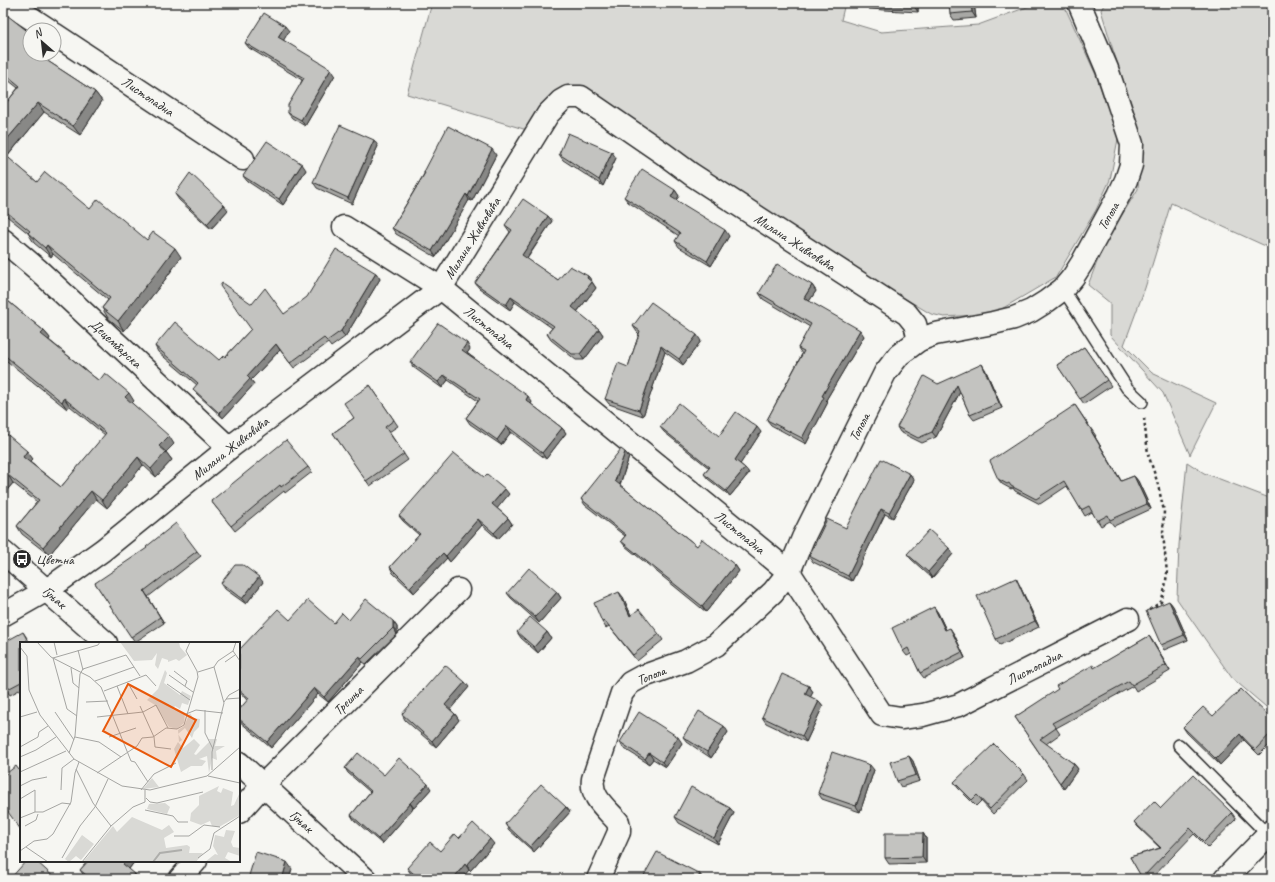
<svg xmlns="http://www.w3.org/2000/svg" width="1275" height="882" viewBox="0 0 1275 882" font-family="Caveat,sans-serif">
  <rect width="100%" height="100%" fill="#f6f6f2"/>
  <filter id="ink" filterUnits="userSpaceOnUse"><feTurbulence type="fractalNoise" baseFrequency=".025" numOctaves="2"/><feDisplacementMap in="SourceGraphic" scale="8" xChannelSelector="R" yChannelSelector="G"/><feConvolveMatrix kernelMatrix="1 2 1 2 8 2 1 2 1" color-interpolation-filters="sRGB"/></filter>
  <g filter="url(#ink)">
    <!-- green -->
    <g fill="#d9d9d5" stroke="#828280">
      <path d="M432,3H845L841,20L881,32L978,25L1038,3H1063L1096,75L1106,104L1115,120L1118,139L1110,180L1096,210L1056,277L993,314L944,317L931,314L879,283L691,174L623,117L561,101L527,130L407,94Z"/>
      <path d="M1105,3H1272V249L1171,203L1145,288L1124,345L1152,373L1216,403L1190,455L1163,393L1110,335V303L1088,285L1104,244L1138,189L1140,149L1137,120L1113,50L1101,10Z"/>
      <path d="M1187,462L1204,473L1272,499V712L1232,678L1177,599L1179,545Z"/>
    </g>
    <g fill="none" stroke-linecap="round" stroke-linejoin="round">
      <!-- lane casing -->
      <g stroke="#2b2b2b" stroke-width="14">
        <g id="lane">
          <path d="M1063,289L1127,388L1142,402"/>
          <path d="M1179,745L1268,835"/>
        </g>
      </g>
      <!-- street casing -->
      <g stroke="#2b2b2b" stroke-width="25">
        <g id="street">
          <path d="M8,3L49,30"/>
          <path d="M54,34L243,159"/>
          <path d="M344,227L441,288L789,572L882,715L901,718L923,715L959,705L1128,619"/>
          <path d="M3,240L37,269L229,448"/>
          <path d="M3,615L47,590L103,550L229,448L441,288L548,114L561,101L568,97H581L664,154L691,174L907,314L915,324L919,340"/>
          <path d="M239,812L263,785L458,590"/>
          <path d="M180,879L196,861"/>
          <path d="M598,879L619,832V827L618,822C607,809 590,797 593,779L622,693L630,683L641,677L686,661L716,645L773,592L789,572L803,538L885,373L899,355L919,340L935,334L993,323L1014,318L1031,311L1047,301L1063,289L1073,277L1082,263L1119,195L1126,180L1131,165L1132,144L1107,69L1079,3"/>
          <path d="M1225,879L1272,831"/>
        </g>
      </g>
      <!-- secondary casing -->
      <g stroke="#2b2b2b" stroke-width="25">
        <g id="secondary">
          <path d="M3,552L106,643"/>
          <path d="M239,763L365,879"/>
        </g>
      </g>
      <!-- path -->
      <path stroke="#2b2b2b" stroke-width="2.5" stroke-dasharray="3 3" stroke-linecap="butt" d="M1144,418L1148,454L1157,481L1164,511L1163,534L1167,573L1165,588L1161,602L1149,610"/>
      <!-- lane -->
      <use href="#lane" stroke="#f6f6f2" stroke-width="11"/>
      <!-- street -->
      <use href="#street" stroke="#f6f6f2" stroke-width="22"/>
      <!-- secondary -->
      <use href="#secondary" stroke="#f6f6f2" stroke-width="22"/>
    </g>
    <!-- wall -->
    <g fill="#a8a8a5" stroke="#2b2b2b">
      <path d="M865,3H918V12L869,9Z"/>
      <path d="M974,3L976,18L954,20L950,14Z"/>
      <path d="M3,12L43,58L95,92L102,101L80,135L44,112L7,157L37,182L90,209L147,240L181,257L164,281L124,331L108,318L102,308L108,300L53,254L51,257L34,243L28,233L3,213V107L18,88L3,76Z"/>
      <path d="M289,31L283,40L335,75L305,126L292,118L288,113L302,80L249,48L245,43Z"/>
      <path d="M378,146L352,204L317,188L313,182Z"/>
      <path d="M559,154L616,158L603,186L563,160Z"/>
      <path d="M496,155L472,201L469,200L436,257L396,234L392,228L424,174V172Z"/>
      <path d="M306,170L283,205L247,181L243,176Z"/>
      <path d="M675,190L679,196L676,200L729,236L711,266L679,247L675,241L679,236L628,202L624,197Z"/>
      <path d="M175,194L228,210L211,229L179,200Z"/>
      <path d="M548,216L552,221L527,259L558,280L588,276L596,288L577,312L599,329L603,335L584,360H576L551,340L547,334L552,328L515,302L510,310L479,288L475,283L510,232L505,225Z"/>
      <path d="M376,273L380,279L345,337L331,347L328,343L294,368L280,350L251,380L254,384L223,418L197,394L193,389L197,385L158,352L155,346L219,360L225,357L251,329L252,304L284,314Z"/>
      <path d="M812,285L816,291L809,301L864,336L826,400L828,402L806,444L771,425L767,420L802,354L798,348L810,327L763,299L759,293Z"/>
      <path d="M3,294L8,301L44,331L50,338L49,340L99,381L134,401L132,403L174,444L166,452L172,460L156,477L143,465L107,508L96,499L49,555L22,534L17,526L37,502L13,483L3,495V431L33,459L30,462L61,487L105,435L70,406L67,409L3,358Z"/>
      <path d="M633,326L701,341L683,365L665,352L643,416L609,404L605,399L628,367L639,334L637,332Z"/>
      <path d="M1084,347L1111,386L1084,404L1057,365Z"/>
      <path d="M470,349L467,353L532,402L531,404L562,428L566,433L546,459L511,432L501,445L470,424L466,418L478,401L448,380L442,388L413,367L410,362Z"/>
      <path d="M985,369L1002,408L974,420L970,415L960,392L936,437L922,443L900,432L897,427L938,384Z"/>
      <path d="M370,385L398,426L389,432L408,460L370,486L333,433L354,418Z"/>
      <path d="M1075,405L1096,436L1095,437L1121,481L1134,476L1138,481L1151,509L1114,526L1110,521L1101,526L1092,512L1085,516L1067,486L1040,504L1015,491L1013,488L1011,489L1002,484L998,479Z"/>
      <path d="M660,427L719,436L761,432L740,464L745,468L749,473L730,496L708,479L704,474L709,468L664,432Z"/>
      <path d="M625,452L629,457L620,485L697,546L735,565L739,571L706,612L625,546L621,541L625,536L585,505L581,499Z"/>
      <path d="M308,467L312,472L285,493L284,491L235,531L211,501Z"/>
      <path d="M910,474L914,480L893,518L885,514L852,581L813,562L809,556L846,528Z"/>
      <path d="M484,477L509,494L497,508L508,518L512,524L498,539L482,525L450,562L447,558L414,593L393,573L390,567L419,535L403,521L399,516Z"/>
      <path d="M197,551L201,556L148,597L164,623L135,642L95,583Z"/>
      <path d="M907,554H953L932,578L911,559Z"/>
      <path d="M263,582L246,604L225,589L221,583Z"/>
      <path d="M1019,584L1039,627L1000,645L996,639Z"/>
      <path d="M557,592L561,598L539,623L511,598L507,593Z"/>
      <path d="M623,597L631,615L659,634L663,640L637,661L609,626L606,628L602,622Z"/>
      <path d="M1169,601L1173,606L1188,640L1164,650L1161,645Z"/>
      <path d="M934,607L938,613L946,630L954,634L965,658L924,678L920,673L911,654L907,656L903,651Z"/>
      <path d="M290,620L334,623L349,620L393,621L397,627V634L366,664L363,662L328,702L318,694L271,748L239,721V710L248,700L239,692V650Z"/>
      <path d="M23,632L27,638L21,643V689L10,695L6,690Z"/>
      <path d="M517,632H547L551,638L538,653L521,638Z"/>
      <path d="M1149,636L1153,642L1170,671L1136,691L1133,686L1056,728L1060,734L1046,744L1074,764L1078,769L1064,789L1015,717L1095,668Z"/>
      <path d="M809,686L813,692L810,697L819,701L823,706L806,742L766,723L762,717Z"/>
      <path d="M469,687L450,709L455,714L459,720L436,747L405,720L402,714Z"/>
      <path d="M1213,716L1272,719V742L1259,755L1244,740L1220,765L1187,733L1183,727Z"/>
      <path d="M728,732L711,758L687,742L683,737Z"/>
      <path d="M620,742L682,743L666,767L653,759L649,764L623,748Z"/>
      <path d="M909,756L913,761L920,781L901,787L897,781Z"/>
      <path d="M345,768L384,775L431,789L414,808H413L382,844L354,820L351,815L370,792L348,773Z"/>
      <path d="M874,770L860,812L822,799L818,793Z"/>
      <path d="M1024,774L1028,780L993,814L981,801L976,806L958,788L954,782Z"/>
      <path d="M566,807L570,812L534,852L509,830L505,824Z"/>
      <path d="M730,808L734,813L718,844L679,823L675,817Z"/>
      <path d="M1161,808L1232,813L1236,819L1208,848L1194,834L1151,879H1143L1130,857L1160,848L1138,827L1134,822Z"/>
      <path d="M923,833L926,838V863L889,864L885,858Z"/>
      <path d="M459,838L494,844L470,871L469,870L461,879H418L411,874L407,868L440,851Z"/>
      <path d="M88,861H135L129,869L139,879H88L85,877L80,870Z"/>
    </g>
    <!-- shaded-wall -->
    <g fill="#888886" stroke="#2b2b2b">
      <path d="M914,3H918V12L914,6Z"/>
      <path d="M971,3H974L976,18L972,12Z"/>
      <path d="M285,26L289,31L282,43L278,37Z"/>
      <path d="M35,54H47L41,62Z"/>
      <path d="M331,69L335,75L305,126L301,120Z"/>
      <path d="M95,92L102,101L80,135L73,126Z"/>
      <path d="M38,103L44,112L5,159L3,156V144Z"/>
      <path d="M374,140L378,146L352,204L348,198Z"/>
      <path d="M492,149L496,155L472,201L468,196Z"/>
      <path d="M612,152L616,158L603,186L599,180Z"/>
      <path d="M302,164L306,170L283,205L279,199Z"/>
      <path d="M675,190L679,196L674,203L671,197Z"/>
      <path d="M466,194L469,200L436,257L432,251Z"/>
      <path d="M224,205L228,210L211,229L207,224Z"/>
      <path d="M548,216L552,221L525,261L522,255Z"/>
      <path d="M725,230L729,236L711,266L707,261Z"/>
      <path d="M47,245L53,254L51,257L45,248Z"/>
      <path d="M175,248L181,257L164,281L124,331L118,321Z"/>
      <path d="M376,273L380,279L345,337L341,331Z"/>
      <path d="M588,276L592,281L591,283L587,278Z"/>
      <path d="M592,282L596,288L576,313L572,307Z"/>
      <path d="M812,285L816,291L808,303L804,298Z"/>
      <path d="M3,294L8,301L3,299Z"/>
      <path d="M511,297L515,302L510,310L506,305Z"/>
      <path d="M599,329L603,335L584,360L580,354Z"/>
      <path d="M860,330L864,336L826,400L828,402L806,444L802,438L822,396Z"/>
      <path d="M44,331L50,338L47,342L41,334Z"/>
      <path d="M697,335L701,341L683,365L679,359Z"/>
      <path d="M467,343L470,349L466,355L462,350Z"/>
      <path d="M276,344L280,350L251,380L254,384L223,418L219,413L247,376Z"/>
      <path d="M661,346L665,352L643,416L639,410Z"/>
      <path d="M982,364L985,369L1002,408L999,403Z"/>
      <path d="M444,375L448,380L442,388L438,382Z"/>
      <path d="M957,385L961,390L936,437L932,432Z"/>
      <path d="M129,393L134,401L130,405L125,397Z"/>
      <path d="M528,396L532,402L529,406L526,400Z"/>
      <path d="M64,398L70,406L67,409L62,402Z"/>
      <path d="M507,426L511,432L501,445L497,440Z"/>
      <path d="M757,427L761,432L739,466L735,460Z"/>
      <path d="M562,428L566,433L546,459L542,453Z"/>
      <path d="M1091,431L1095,437L1125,487L1121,481Z"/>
      <path d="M169,436L174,444L166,452L172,460L156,477L151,469L159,446Z"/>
      <path d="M27,451L33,459L28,464L23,457Z"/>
      <path d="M625,452L629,457L619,487L615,481Z"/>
      <path d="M138,457L143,465L107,508L102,500Z"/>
      <path d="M745,468L749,473L730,496L726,491Z"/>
      <path d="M910,474L914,480L893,518L889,513Z"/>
      <path d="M8,475L13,483L3,495V481Z"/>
      <path d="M1134,476L1138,481L1151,509L1147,504Z"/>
      <path d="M505,489L509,494L496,510L492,504Z"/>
      <path d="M91,491L96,499L49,555L43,547Z"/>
      <path d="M881,509L885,514L852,581L848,576Z"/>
      <path d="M508,518L512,524L498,539L494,533Z"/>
      <path d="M478,519L482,525L450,562L446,556Z"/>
      <path d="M949,548L953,554L932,578L928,572Z"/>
      <path d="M443,553L447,558L414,593L410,587Z"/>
      <path d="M735,565L739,571L706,612L702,606Z"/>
      <path d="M259,577L263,582L246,604L242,599Z"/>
      <path d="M1016,578L1019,584L1039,627L1035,621Z"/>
      <path d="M144,591L148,597L164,623L160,617Z"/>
      <path d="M557,592L561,598L539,623L535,617Z"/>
      <path d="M619,592L623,597L634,622L630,616Z"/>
      <path d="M1169,601L1173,606L1188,640L1184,635Z"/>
      <path d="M934,607L938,613L949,636L945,630Z"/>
      <path d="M393,621L397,627V634L393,628Z"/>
      <path d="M950,628L954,634L965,658Z"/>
      <path d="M547,632L551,638L538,653L534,647Z"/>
      <path d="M1149,636L1153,642L1170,671L1166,665Z"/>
      <path d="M359,657L363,662L328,702L324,697Z"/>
      <path d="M465,682L469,687L449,711L445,705Z"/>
      <path d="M809,686L813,692L809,700L805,694Z"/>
      <path d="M314,688L318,694L271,748L267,742Z"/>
      <path d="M819,701L823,706L806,742L802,736Z"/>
      <path d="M455,714L459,720L436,747L432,741Z"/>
      <path d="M724,726L728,732L711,758L707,752Z"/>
      <path d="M1240,734L1244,740L1220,765L1216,759Z"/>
      <path d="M678,737L682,743L666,767L662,762Z"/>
      <path d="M649,753L653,759L649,764L645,759Z"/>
      <path d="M909,756L913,761L920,781L916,775Z"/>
      <path d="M1074,764L1078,769L1064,789L1060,783Z"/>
      <path d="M870,765L874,770L860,812L856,806Z"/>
      <path d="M428,784L431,789L414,808L410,803Z"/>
      <path d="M410,803L413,808L382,844L378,839Z"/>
      <path d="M566,807L570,812L534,852L530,847Z"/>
      <path d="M730,808L734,813L718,844L714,838Z"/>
      <path d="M923,833L926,838V863L922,857Z"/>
      <path d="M490,839L494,844L470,871L467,865Z"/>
      <path d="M126,861H135L128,870L123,864Z"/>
      <path d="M287,862L292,869L289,879L283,876Z"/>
      <path d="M465,864L469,870L461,879H453Z"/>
      <path d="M135,874L139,879H131Z"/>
      <path d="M700,874L703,879H697Z"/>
    </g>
    <!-- building -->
    <g fill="#c3c3c0" stroke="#2b2b2b">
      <path d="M865,3H914V6L865,4Z"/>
      <path d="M949,3H971L972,12L950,14Z"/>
      <path d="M3,12L30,33V54H37L95,92L73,126L38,103L3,144V107L20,86L3,72Z"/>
      <path d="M264,13L285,26L278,37L331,69L301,120L288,113V105L304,78L245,43Z"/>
      <path d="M340,125L374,140L348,198L313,182Z"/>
      <path d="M448,126L492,149L468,196L466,194L432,251L392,228L425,173L424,172Z"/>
      <path d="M568,133L612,152L599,180L559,154Z"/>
      <path d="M267,141L302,164L279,199L243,176Z"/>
      <path d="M3,153L37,182L45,172L90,209L98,199L147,240L153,232L175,248L157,272L118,321L102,308L110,298L47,245L45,248L28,233L30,231L3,209Z"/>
      <path d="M642,169L675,190L671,197L725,230L707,261L675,241L680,233L624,197Z"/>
      <path d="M190,173L224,205L207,224L175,194Z"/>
      <path d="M523,199L548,216L522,255L558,280L570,266L588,276L587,278L592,282L572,307L599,329L580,354H572L547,334L554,326L511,297L506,305L475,283L512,230L505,225Z"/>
      <path d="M336,249L376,273L341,331L327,341L324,338L290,363L276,344L247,376L250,379L219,413L193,389L198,383L155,346L175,322L219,360L224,355L225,357L251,329L220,286L222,283L252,304L265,288L284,314L307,297Z"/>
      <path d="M777,264L812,285L804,298L860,330L822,396L824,397L802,438L767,420L804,351L798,348L811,324L759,293Z"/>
      <path d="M3,297L44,331L41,334L99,381L105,373L129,393L125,397L169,436L159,446L166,452L151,469L138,457L102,500L91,491L43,547L17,526L39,500L8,475L3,481V431L27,451L23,457L61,487L106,433L64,398L62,402L3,354Z"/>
      <path d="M651,302L697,335L679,359L661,346L639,410L605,399L618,363L628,367L640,331L633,326Z"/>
      <path d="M438,323L467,343L462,350L528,396L526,400L562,428L542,453L507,426L497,440L466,418L480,399L444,375L438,382L410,362Z"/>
      <path d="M1084,347L1107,380L1080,399L1057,365Z"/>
      <path d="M982,364L999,403L970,415L957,385L932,432L918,438L897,427L924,376L938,384Z"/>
      <path d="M370,385L394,420L385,427L404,454L366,481L333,433L354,418L344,403Z"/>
      <path d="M679,403L719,436L736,412L757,427L735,460L745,468L726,491L704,474L710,467L660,427Z"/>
      <path d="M1075,405L1092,431H1091L1121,481L1134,476L1147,504L1110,520L1108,515L1097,521L1089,506L1081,510L1064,481L1036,499L1011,486L1009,483L1007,484L998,479L990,461Z"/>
      <path d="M286,440L308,467L281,487L280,485L231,526L211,501Z"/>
      <path d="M621,449L625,452L615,481L697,546L702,539L735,565L702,606L621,541L626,535L581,499Z"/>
      <path d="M454,453L484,477L487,474L505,489L492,504L508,518L494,533L478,519L446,556L443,553L410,587L390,567L420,534L399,516Z"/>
      <path d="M881,459L910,474L889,513L881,509L848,576L809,556L827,519L846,528Z"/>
      <path d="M176,523L197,551L144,591L160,617L131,637L95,583L147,548L146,547Z"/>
      <path d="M929,530L949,548L928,572L907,554Z"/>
      <path d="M235,565H243L259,577L242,599L221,583Z"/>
      <path d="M529,568L557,592L535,617L507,593Z"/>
      <path d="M1016,578L1035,621L996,639L977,596Z"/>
      <path d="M619,592L630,616L639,609L659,634L633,655L605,621L602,622L594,603Z"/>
      <path d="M366,599L393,621V628L362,659L359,657L324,697L314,688L267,742L239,719V710L249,698L239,690V650L278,609L290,620L308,600L334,623L342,613L349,620Z"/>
      <path d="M1169,601L1184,635L1161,645L1146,611Z"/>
      <path d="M934,607L945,630L950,628L962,652L920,673L908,648L903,651L892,628Z"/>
      <path d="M530,617L547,632L534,647L517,632Z"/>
      <path d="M23,632L29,643H21V682L6,690L3,684V643Z"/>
      <path d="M1149,636L1166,665L1132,685L1129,681L1052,723L1056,728L1040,739L1074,764L1060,783L1015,717L1058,689L1056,686L1093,665L1094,668Z"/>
      <path d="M445,665L465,682L445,705L455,714L432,741L402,714Z"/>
      <path d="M782,674L809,686L805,694L819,701L802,736L762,717Z"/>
      <path d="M1241,689L1272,719V732L1255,750L1240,734L1216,759L1183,727L1203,707L1213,716Z"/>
      <path d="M699,711L724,726L707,752L683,737Z"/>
      <path d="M639,712L678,737L662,762L649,753L645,759L620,742Z"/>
      <path d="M994,744L1024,774L990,809L977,795L972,800L954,782Z"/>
      <path d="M832,752L870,765L856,806L818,793Z"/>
      <path d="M358,753L384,775L399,758L428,784L410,803L378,839L351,815L371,791L345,768Z"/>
      <path d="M909,756L916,775L897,781L890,762Z"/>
      <path d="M16,766L19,770L21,768V830L3,805V776Z"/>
      <path d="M1193,775L1232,813L1204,842L1190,828L1142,878L1130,857L1161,848L1134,822L1154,801L1161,808Z"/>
      <path d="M541,784L566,807L530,847L505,824Z"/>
      <path d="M691,787L730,808L714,838L675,817Z"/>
      <path d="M473,823L490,839L467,865L465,864L453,879H420L407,868L430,842L440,851L455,834L459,838Z"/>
      <path d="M885,833H923L922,857L885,858Z"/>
      <path d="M256,852L287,862L283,876L295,879H248Z"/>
      <path d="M657,852L700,874L697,879H642Z"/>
      <path d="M26,861H36L56,879H10Z"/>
      <path d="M88,861H126L123,864L135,874L131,879H91L80,870Z"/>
    </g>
  </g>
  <!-- icons -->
  <defs>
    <g id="bus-disc" transform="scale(1)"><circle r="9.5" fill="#2b2b2b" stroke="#f6f6f2"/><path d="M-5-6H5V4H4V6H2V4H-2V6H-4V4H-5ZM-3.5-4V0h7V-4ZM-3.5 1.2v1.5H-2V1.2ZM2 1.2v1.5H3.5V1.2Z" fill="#fff"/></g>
  </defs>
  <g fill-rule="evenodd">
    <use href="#bus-disc" x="22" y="559"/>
  </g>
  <g text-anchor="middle" stroke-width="3" stroke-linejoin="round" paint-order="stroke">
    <!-- street labels -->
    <g font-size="14" fill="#2b2b2b" stroke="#f6f6f2">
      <text transform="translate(148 96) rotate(34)" y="5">Листопадна</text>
      <text transform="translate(1108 216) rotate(-61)" y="5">Топола</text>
      <text transform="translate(472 238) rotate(-58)" y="5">Милана Живковића</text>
      <text transform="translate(795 242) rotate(33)" y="5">Милана Живковића</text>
      <text transform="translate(489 327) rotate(39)" y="5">Листопадна</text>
      <text transform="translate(116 343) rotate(43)" y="5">Децембарска</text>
      <text transform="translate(859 427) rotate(-63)" y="5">Топола</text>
      <text transform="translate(230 448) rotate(-38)" y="5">Милана Живковића</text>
      <text transform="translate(740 532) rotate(39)" y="5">Листопадна</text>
      <text transform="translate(55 597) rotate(42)" y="5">Гуњак</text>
      <text transform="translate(1034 667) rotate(-27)" y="5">Листопадна</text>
      <text transform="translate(651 675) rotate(-22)" y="5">Топола</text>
      <text transform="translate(348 700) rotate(-45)" y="5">Трешња</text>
      <text transform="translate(302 821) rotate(43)" y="5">Гуњак</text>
    </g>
    <!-- poi labels -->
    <g font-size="14" fill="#2b2b2b" stroke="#f6f6f2" text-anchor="start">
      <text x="36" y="564">Цветна</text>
    </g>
  </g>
  <!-- overview -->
  <g transform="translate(20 642)">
    <rect width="220" height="220" fill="#f6f6f2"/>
    <path d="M100,0H159L160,5L167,13L159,19L156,17L148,20V18L142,16L138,27L135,23L137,11L132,18L114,19ZM145,28L147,31L144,41L160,53L162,49L171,54L168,63L162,61L160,67L155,64L153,67L165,72L164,81L157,87L149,85L135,63L127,58L138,47ZM170,71L173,76L180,77L179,85L174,90L172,96L165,86L158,92L162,98L159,100L158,88L164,84ZM174,97L180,103L174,112L176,113L190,99L188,97H197L195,104H205L196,109L197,118L192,116L189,131L187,114L179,117L186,119L182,124H171L161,130L154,107L158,100L163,106ZM132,136L139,145L123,147ZM199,144L197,149L201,151L203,146L213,150L211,164L214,163L220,150V173L199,185L192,184L190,179L181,183L170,179L171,171L179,163V154ZM145,161L150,165L147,172L127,167L129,162ZM112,175L142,188L149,183L154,190L144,196L146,206L167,203L170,205L169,211H183L176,220H63L93,184L97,190ZM206,188L215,189L211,200L213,205L220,206V214L208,210L205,216L212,220H185L195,212L198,213L193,204L195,193L204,195ZM62,193L74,202L61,218L56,214L49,220L45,217Z" fill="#d9d9d5"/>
    <path fill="none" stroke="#aeaeab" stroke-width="2" d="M133,220L140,211L162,208"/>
    <path fill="none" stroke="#a5a5a2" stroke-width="1" d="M17,0L31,15L70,35L81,45L111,119L115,120L128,140M34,0L37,13M0,5L7,14L9,48L20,73L54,117L102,144L130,148L187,134L220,105M58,8L63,28M213,9L220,19M33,16L47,67L57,74M33,16L78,3L80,0M205,20L215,13M51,26L53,41L59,46M154,29L167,39L165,44M178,30L194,25M149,33L173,50M75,39L114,25M108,41L117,57M147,42L170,58M97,44L108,72M84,49L126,33L136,44M206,57L220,56M66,60L88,59M204,60L209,53L220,47M120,64L134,95L135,105L151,107M185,68V91L193,107M35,70L54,98M166,72L176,68L203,71M0,75L17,70M77,75L123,70L136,63L148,86M55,95L79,100L101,115M89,95L116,86M0,105L18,95L19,90L28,84M49,111L55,94L60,32L63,27L106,13L120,34M0,115L16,108L36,95M56,127L73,161L91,184M192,128V110L204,61L194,25L198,19L213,9L216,0M0,130L46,109M77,131L117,104L122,96L133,95L146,86L157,87L164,83L178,35L177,29L166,9L170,0M188,134L220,141M0,144L12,138L27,135M41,148L42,126L54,117M121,148L134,132L156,121M126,156L130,160L137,161L183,150M0,157L15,148V170M125,168L153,174L158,180H168M0,176L15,170H23L42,161L51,162M5,184L16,178L18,172M154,194H169L184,183L200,185M6,205L28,220M0,209L14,199L27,197L33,192L51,160L55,131L59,120M42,216L60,184L75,165L88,137M178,216L190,207L194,191L220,174M62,220L91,184L113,165L125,160V148"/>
    <path fill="#e8590c" fill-opacity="0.15" stroke="#e8590c" stroke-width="2" d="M108,42L176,78L151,125L83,89Z"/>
    <rect width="220" height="220" fill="none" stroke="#2b2b2b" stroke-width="2"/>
  </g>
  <!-- margin -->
  <rect width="1275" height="882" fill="none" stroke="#f6f6f2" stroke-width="16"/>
  <rect x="8" y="8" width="1259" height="866" fill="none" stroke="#2b2b2b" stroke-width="1.5" filter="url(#ink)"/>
  <!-- north arrow -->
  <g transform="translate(42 42) rotate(332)"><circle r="19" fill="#f6f6f2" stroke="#a5a5a2"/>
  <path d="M0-3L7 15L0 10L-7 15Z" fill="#2b2b2b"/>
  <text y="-6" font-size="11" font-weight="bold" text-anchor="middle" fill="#2b2b2b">N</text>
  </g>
</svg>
